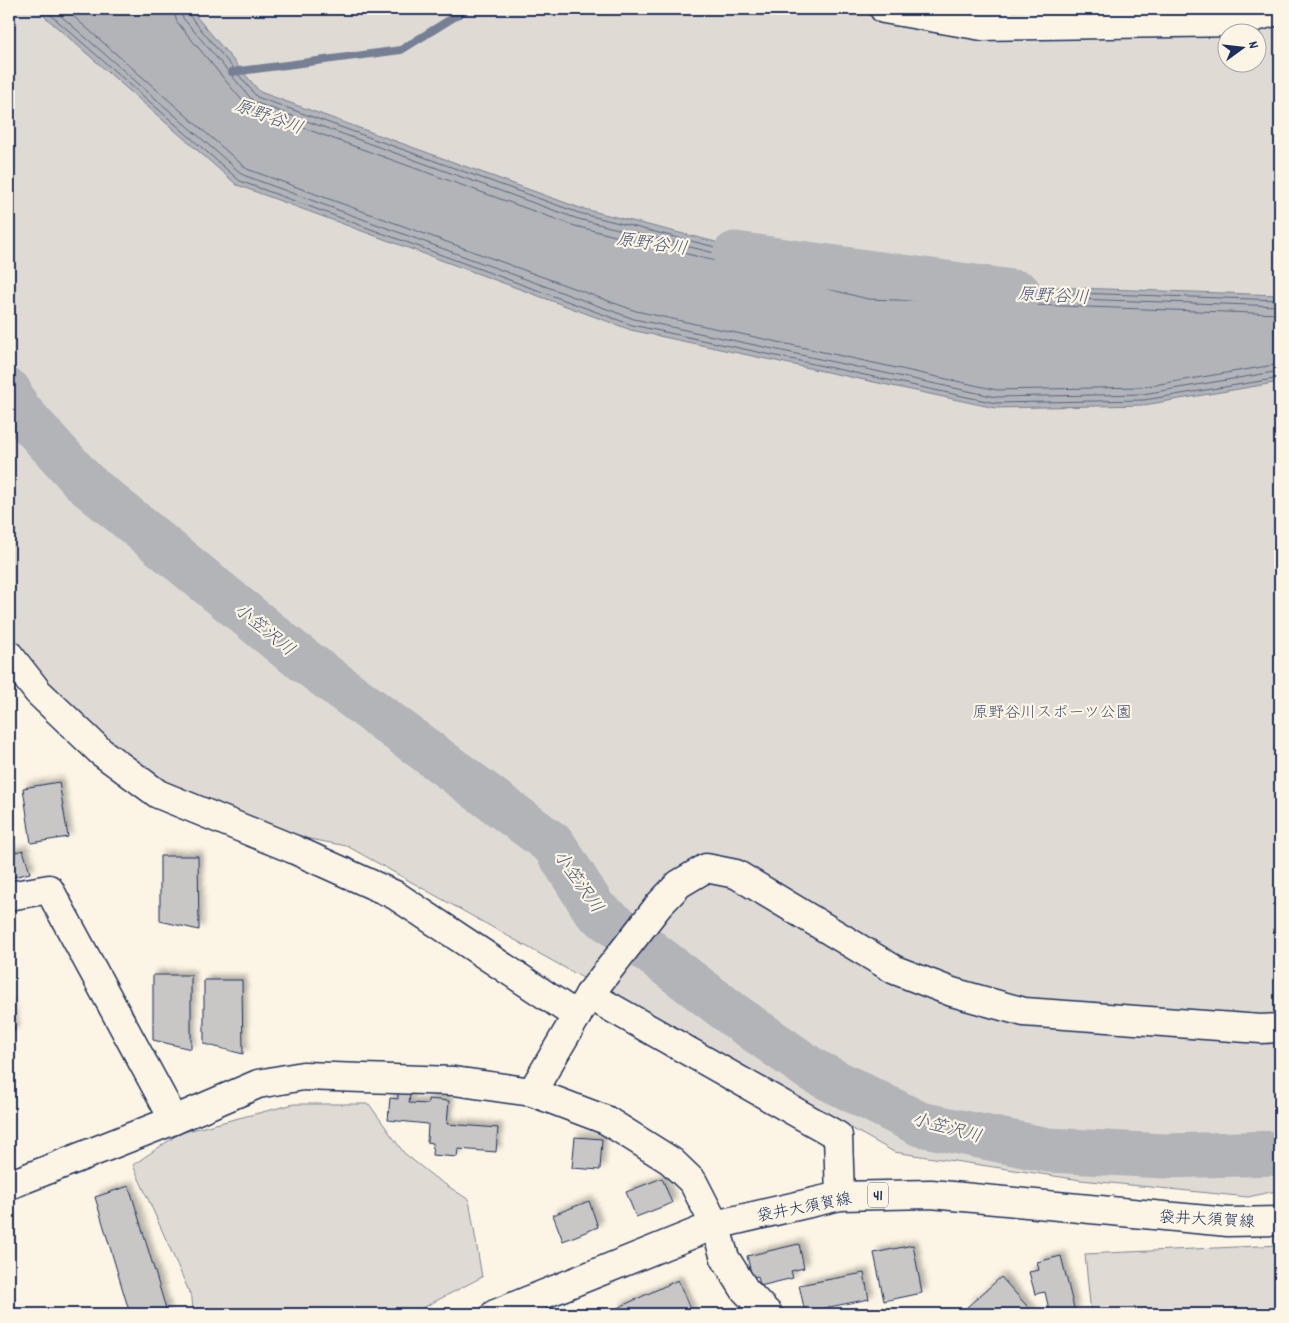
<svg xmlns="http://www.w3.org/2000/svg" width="1289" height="1323" viewBox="0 0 1289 1323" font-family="Dekko,'Klee One',sans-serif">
  <defs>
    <filter id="shadow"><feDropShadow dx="4.5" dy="-4.5" stdDeviation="2.5" flood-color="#0004"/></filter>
  </defs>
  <rect width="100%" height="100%" fill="#fcf5e5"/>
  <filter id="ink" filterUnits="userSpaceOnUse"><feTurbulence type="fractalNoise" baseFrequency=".02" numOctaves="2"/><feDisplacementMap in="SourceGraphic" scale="10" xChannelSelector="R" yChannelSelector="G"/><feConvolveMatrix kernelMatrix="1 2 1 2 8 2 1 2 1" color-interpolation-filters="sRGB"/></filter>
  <g filter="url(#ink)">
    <!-- green -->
    <g fill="#dfdbd4" stroke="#7d8599" fill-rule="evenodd">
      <path d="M9,9H941L1018,26L1280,9V1190L1248,1197L1081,1180L894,1152L347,846L230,824L80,732L9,644ZM1226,32H1256V62H1226Z"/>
      <path d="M294,1104H369L404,1153L434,1177L469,1200L482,1277L411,1314H193L192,1298L133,1165L180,1133Z"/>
      <path d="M1280,1245V1314H1091L1085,1254Z"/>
    </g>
    <!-- water -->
    <path fill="#b2b4b8" stroke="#767f94" d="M36,9H190L260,92L580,208L871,281L1280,295V382L1144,405L995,408L631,330L237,185Z"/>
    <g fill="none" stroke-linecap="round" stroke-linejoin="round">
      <!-- shore -->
      <g stroke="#576482" stroke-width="1">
        <path d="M44,9L240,181L632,325L995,403L1144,400L1280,378"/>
        <path d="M53,9L243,175L634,319L996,397L1143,394L1280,371"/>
        <path d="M65,9L247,169L636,311L997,390L1142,387L1280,364"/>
        <path d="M173,9L177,22L245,104L251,109L575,226L868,299L1280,314"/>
        <path d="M180,9L183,18L254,102L578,219L871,292L1280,306"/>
        <path d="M187,9L188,14L257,97L579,213L871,286L1280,300"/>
      </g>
      <!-- stream -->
      <path stroke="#767f94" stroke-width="8" d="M232,72L401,50L467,9"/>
      <!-- river -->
      <g stroke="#b2b4b8" stroke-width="45">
        <path d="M735,254L1019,293"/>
        <path d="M9,391L18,409L85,483L290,650L554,845L595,910L735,1016L812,1070L920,1124L1048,1150L1165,1156L1280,1153"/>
      </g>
    </g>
    <!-- building -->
    <g fill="#c8c7c6" stroke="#1b2f5e" filter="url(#shadow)">
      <path d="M59,782L68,837L31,843L23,788Z"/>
      <path d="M23,850L30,873L9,878V854Z"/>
      <path d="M160,856H198L199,930L160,921Z"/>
      <path d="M153,975H191V1049L153,1040Z"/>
      <path d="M204,980H242L243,1054L204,1044Z"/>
      <path d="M9,1003L15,1031L9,1032Z"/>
      <path d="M398,1093L410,1094L409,1103L428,1104V1099L449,1101L447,1124L498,1128L496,1152L458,1149L457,1157L432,1155L433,1143L427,1142L428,1124L388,1120L390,1098L398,1099Z"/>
      <path d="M575,1137L602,1139L600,1170L572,1168Z"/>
      <path d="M662,1178L672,1203L636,1217L626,1192Z"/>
      <path d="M129,1186L167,1312L161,1314H130L95,1197Z"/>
      <path d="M589,1201L598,1227L563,1241L553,1215Z"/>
      <path d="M799,1244L804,1268L791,1271L793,1278L760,1286L758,1276L752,1277L747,1256Z"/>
      <path d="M913,1245L922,1293L884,1301L874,1253Z"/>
      <path d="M1061,1256L1075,1312L1067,1314H1050L1045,1292L1035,1294L1029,1272L1039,1270L1037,1262Z"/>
      <path d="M864,1273L869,1299L805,1312L799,1285Z"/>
      <path d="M1001,1277L1034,1314H973L967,1307Z"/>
      <path d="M678,1280L692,1314H619L617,1308Z"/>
    </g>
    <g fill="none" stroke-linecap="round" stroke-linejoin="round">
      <!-- minor casing -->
      <g stroke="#1b2f5e" stroke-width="31">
        <g id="minor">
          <path d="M884,9L982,26L1238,22L1280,10"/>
          <path d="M9,655L38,692L101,752L158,794L293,849L395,895L577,1016"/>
          <path d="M9,896L49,889L174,1120"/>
          <path d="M589,995L838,1136L840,1196"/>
          <path d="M532,1092L589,995L659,905L679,884L706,868L736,874L895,970L952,992L1024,1012L1261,1029L1280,1028"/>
          <path d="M9,1185L174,1120L258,1084L303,1076L454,1081L532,1092L606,1120L671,1161L693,1182L715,1225L725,1258L745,1290L768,1314"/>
        </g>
      </g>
      <!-- major casing -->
      <g stroke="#1b2f5e" stroke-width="31">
        <path id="major" d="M495,1314L715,1225L840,1196L931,1194L1228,1222L1280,1221"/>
      </g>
      <!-- minor -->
      <use href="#minor" stroke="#fcf5e5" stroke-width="28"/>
      <!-- major -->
      <use href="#major" stroke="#fcf5e5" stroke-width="28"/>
    </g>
  </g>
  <g text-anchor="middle" stroke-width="4.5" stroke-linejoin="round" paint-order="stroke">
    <!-- shield labels -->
    <rect fill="#fcf5e5" stroke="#5e6a86" stroke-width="1" x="868" y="1182.5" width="20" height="25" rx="4"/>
    <g font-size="15" font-weight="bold" fill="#1b2f5e">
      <text x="878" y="1200">41</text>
    </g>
    <!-- park labels -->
    <g font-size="16" fill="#425176" stroke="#fcf5e5">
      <text x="1052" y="717">原野谷川スポーツ公園</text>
    </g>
    <!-- street labels -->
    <g font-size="16" fill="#1b2f5e" stroke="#fcf5e5">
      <text transform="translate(804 1206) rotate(-11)" y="6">袋井大須賀線</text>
      <text transform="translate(1207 1218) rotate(3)" y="6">袋井大須賀線</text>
    </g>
    <!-- water labels -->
    <g font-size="18" font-style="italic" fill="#485779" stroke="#fcf5e5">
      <text transform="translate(269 116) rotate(20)" y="6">原野谷川</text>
      <text transform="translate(652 243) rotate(8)" y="6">原野谷川</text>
      <text transform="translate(1053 295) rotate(3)" y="6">原野谷川</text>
      <text transform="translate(265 629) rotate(39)" y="6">小笠沢川</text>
      <text transform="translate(579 881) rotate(55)" y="6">小笠沢川</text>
      <text transform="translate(947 1127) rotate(15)" y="6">小笠沢川</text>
    </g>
  </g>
  <!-- margin -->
  <rect width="1289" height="1323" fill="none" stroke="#fcf5e5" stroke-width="30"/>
  <rect x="15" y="15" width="1259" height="1293" fill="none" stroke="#1b2f5e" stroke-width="2" filter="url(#ink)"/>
  <!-- north arrow -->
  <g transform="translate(1242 48) rotate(75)"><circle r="24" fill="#fcf5e5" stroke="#a2a6af"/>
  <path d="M0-4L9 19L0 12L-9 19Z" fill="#1b2f5e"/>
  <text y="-8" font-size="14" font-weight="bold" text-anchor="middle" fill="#1b2f5e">N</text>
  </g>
</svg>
